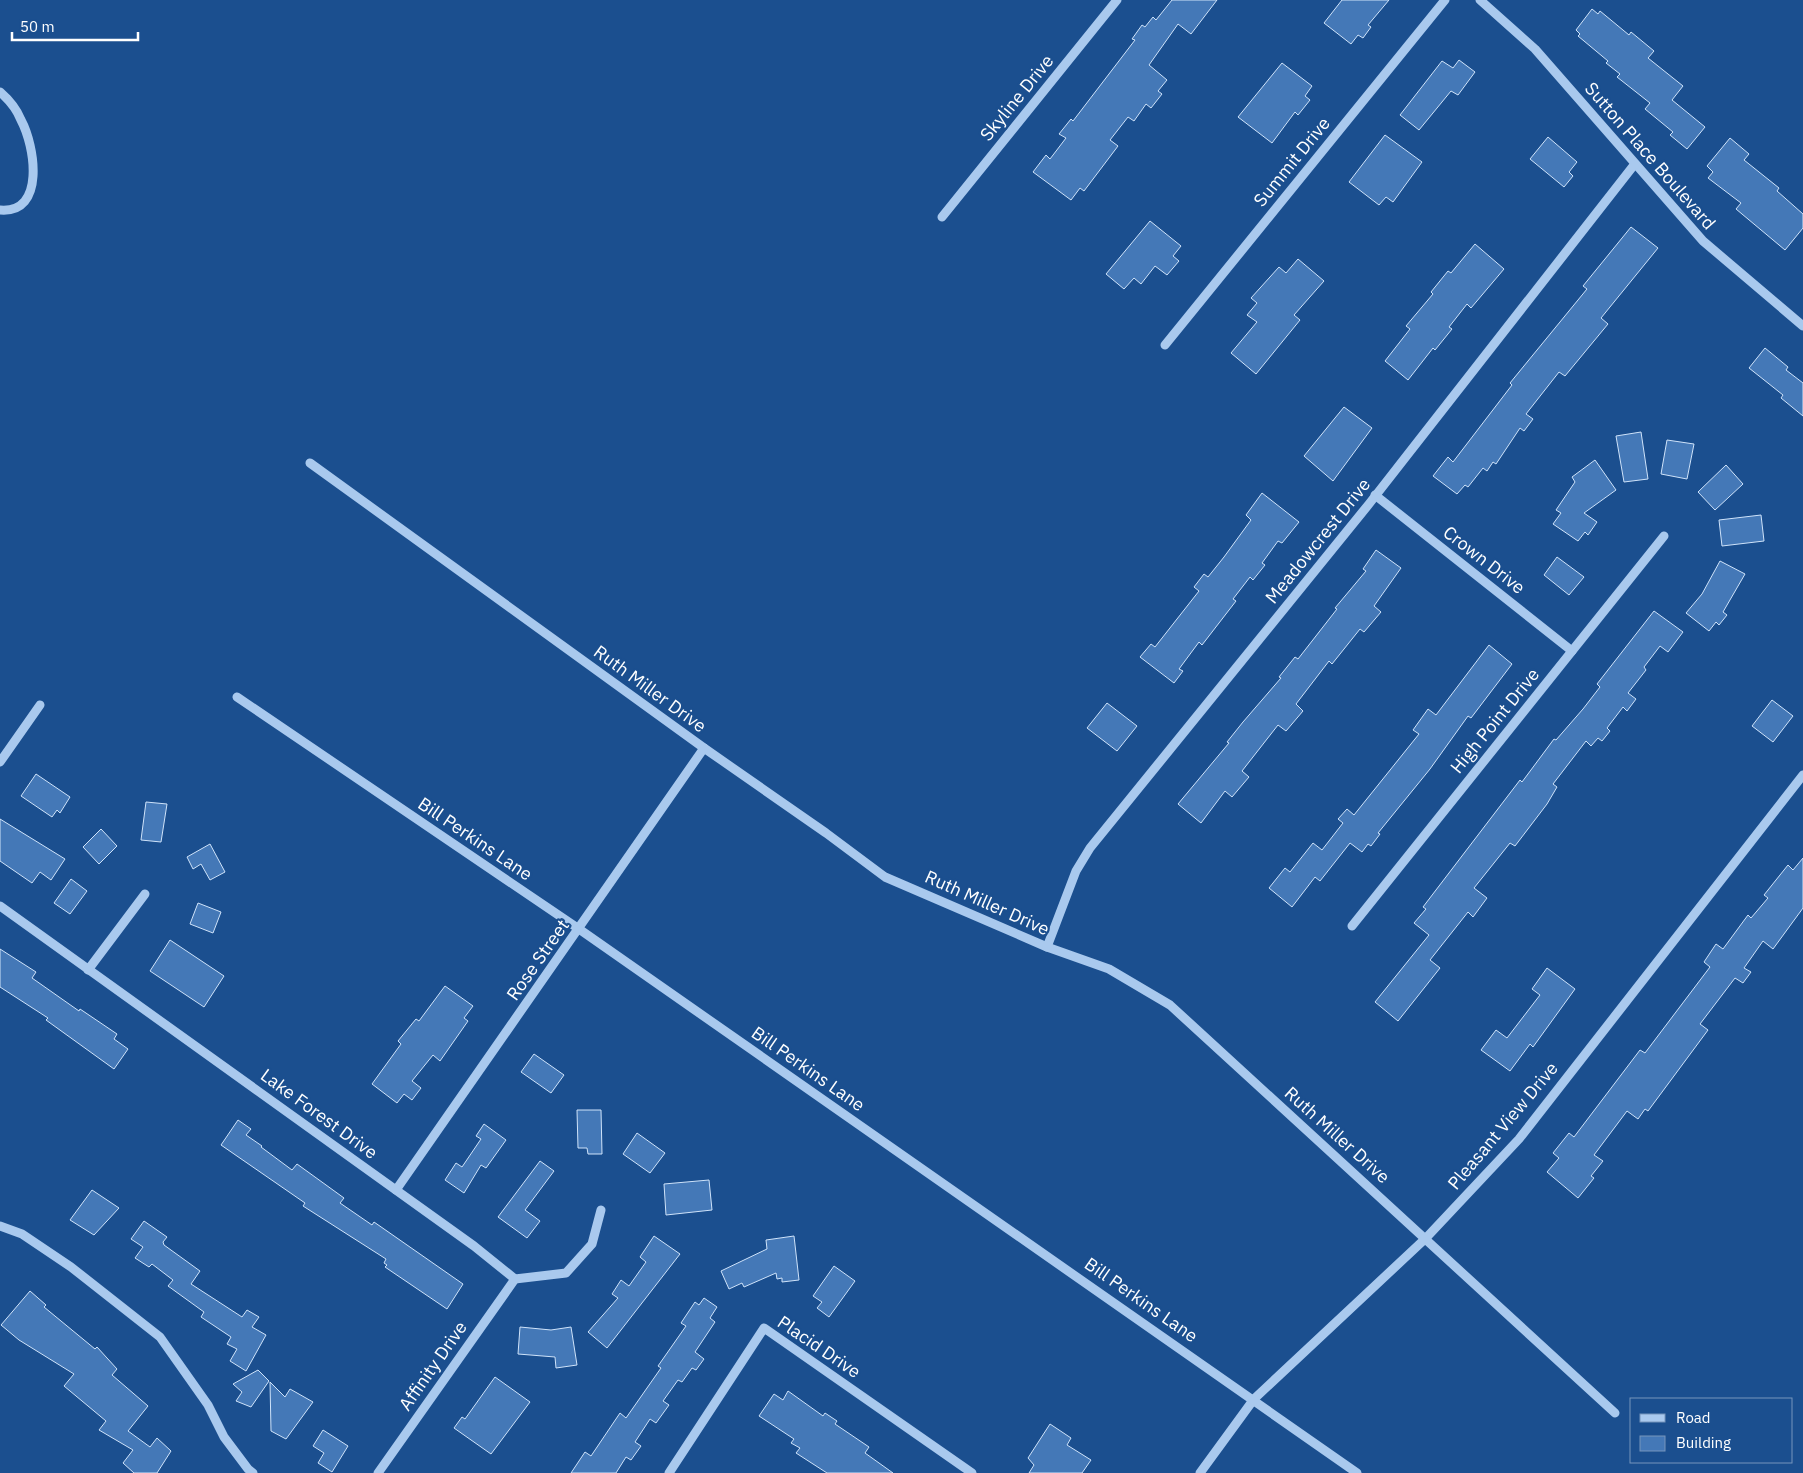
<svg xmlns="http://www.w3.org/2000/svg" width="1803" height="1473" viewBox="0 0 1803 1473" font-family="'IBM Plex Sans',sans-serif">
  <rect width="100%" height="100%" fill="#1b4f8f"/>
  <!-- building -->
  <g fill="#4478b7" stroke="#cfe3fa">
    <path d="M1172,0H1217L1191,34L1178,24L1149,65L1167,80L1158,91L1162,94L1151,108L1146,104L1134,121L1128,117L1110,140L1118,146L1084,191L1080,188L1071,200L1033,172L1046,155L1050,159L1066,138L1059,134L1071,119L1073,121L1135,40L1132,39L1142,25L1145,27L1153,17L1156,20Z"/>
    <path d="M1342,0H1389L1368,25L1371,27L1363,38L1358,35L1351,44L1324,23Z"/>
    <path d="M1592,9L1598,14L1600,11L1629,35L1631,32L1654,51L1648,58L1683,86L1672,100L1705,127L1687,149L1670,135L1673,132L1645,109L1650,103L1617,77L1620,74L1606,63L1608,61L1578,36L1580,34L1576,30Z"/>
    <path d="M1459,60L1475,72L1458,95L1451,91L1419,130L1400,115L1442,61L1453,68Z"/>
    <path d="M1282,63L1312,86L1305,96L1310,100L1298,115L1295,112L1272,143L1238,117Z"/>
    <path d="M1385,135L1422,162L1393,202L1386,197L1379,205L1349,182Z"/>
    <path d="M1548,137L1577,162L1569,172L1573,176L1564,187L1530,159Z"/>
    <path d="M1730,138L1749,154L1744,160L1779,188L1777,191L1803,214V228L1785,250L1736,209L1741,203L1708,178L1713,172L1707,166Z"/>
    <path d="M1150,221L1181,246L1173,256L1179,261L1167,275L1155,266L1141,284L1134,278L1124,289L1106,274Z"/>
    <path d="M1631,227L1658,248L1601,318L1608,324L1565,376L1559,372L1526,414L1533,419L1524,431L1520,428L1496,464L1493,462L1487,471L1483,468L1468,487L1465,485L1457,494L1433,476L1448,457L1453,462L1512,385L1510,383L1587,289L1583,286Z"/>
    <path d="M1475,244L1504,269L1471,308L1467,304L1449,327L1452,329L1435,350L1433,348L1408,380L1385,361L1410,329L1406,326L1433,294L1431,292L1448,271L1451,273Z"/>
    <path d="M1298,259L1324,281L1294,315L1300,320L1256,374L1231,353L1257,322L1247,315L1257,303L1251,298L1279,267L1286,273Z"/>
    <path d="M1765,348L1788,367L1786,370L1803,383V416L1781,398L1783,395L1749,368Z"/>
    <path d="M1344,407L1372,428L1333,481L1304,456Z"/>
    <path d="M1641,432L1648,479L1624,482L1616,436Z"/>
    <path d="M1667,440L1694,444L1687,479L1661,474Z"/>
    <path d="M1595,460L1616,490L1584,513L1597,522L1588,535L1585,532L1578,541L1553,524L1561,513L1556,510L1575,482L1572,477Z"/>
    <path d="M1726,465L1743,484L1715,510L1698,492Z"/>
    <path d="M1262,493L1299,522L1282,543L1278,541L1262,563L1265,565L1253,580L1250,577L1233,599L1236,601L1202,645L1199,642L1179,669L1183,671L1174,683L1140,657L1151,644L1155,647L1199,591L1194,587L1204,574L1208,577L1224,557L1251,520L1246,515Z"/>
    <path d="M1761,515L1764,541L1722,546L1719,520Z"/>
    <path d="M1376,550L1401,568L1374,606L1381,612L1364,632L1360,629L1332,664L1329,661L1296,704L1303,711L1286,731L1278,725L1242,771L1249,777L1232,797L1225,791L1201,823L1178,804L1229,743L1227,742L1243,722L1281,678L1279,677L1295,657L1298,659L1337,609L1335,608L1366,571L1363,569Z"/>
    <path d="M1557,557L1584,577L1569,595L1544,575Z"/>
    <path d="M1720,561L1745,574L1723,612L1727,615L1719,625L1716,622L1709,631L1686,613L1702,594Z"/>
    <path d="M1654,611L1683,632L1668,652L1660,646L1644,667L1646,670L1628,693L1636,699L1627,711L1623,707L1607,728L1610,731L1602,741L1598,738L1591,746L1586,741L1553,784L1557,787L1547,804L1515,846L1510,843L1474,888L1487,898L1473,917L1468,912L1430,960L1440,968L1398,1021L1375,1002L1429,935L1414,923L1426,909L1423,907L1520,780L1522,782L1554,739L1556,740L1583,709L1600,687L1597,684Z"/>
    <path d="M1489,645L1512,664L1471,718L1468,716L1430,769L1378,833L1380,834L1371,846L1368,844L1362,852L1350,843L1320,881L1315,877L1292,907L1269,888L1285,868L1290,872L1313,843L1322,850L1343,823L1338,819L1347,809L1354,815L1419,734L1413,730L1428,709L1436,715Z"/>
    <path d="M1772,700L1793,716L1773,742L1752,726Z"/>
    <path d="M1107,703L1137,726L1117,751L1087,728Z"/>
    <path d="M36,774L70,797L60,813L57,810L52,817L21,796Z"/>
    <path d="M146,802L167,804L161,842L141,840Z"/>
    <path d="M0,819L65,859L51,880L40,872L32,883L0,861Z"/>
    <path d="M101,829L117,846L99,864L83,847Z"/>
    <path d="M210,844L225,872L210,880L201,864L193,869L187,857Z"/>
    <path d="M1803,858V908L1773,949L1763,941L1744,968L1751,972L1743,983L1735,978L1700,1024L1708,1030L1648,1111L1645,1109L1638,1119L1627,1111L1594,1155L1603,1161L1591,1176L1594,1178L1578,1198L1547,1172L1559,1158L1553,1153L1569,1133L1574,1137L1640,1050L1645,1053L1710,967L1704,962L1716,944L1723,949L1748,915L1751,918L1768,898L1764,895L1788,865L1793,870Z"/>
    <path d="M71,879L87,891L70,914L54,903Z"/>
    <path d="M198,903L221,912L213,933L190,924Z"/>
    <path d="M170,940L224,976L204,1007L150,971Z"/>
    <path d="M0,949L36,972L32,978L79,1011L80,1009L117,1034L114,1039L128,1049L114,1069L46,1020L48,1018L0,987Z"/>
    <path d="M1547,968L1575,989L1533,1047L1530,1044L1510,1071L1481,1050L1496,1030L1507,1038L1540,995L1532,989Z"/>
    <path d="M445,986L473,1006L464,1018L468,1021L440,1061L433,1055L412,1081L421,1088L412,1100L404,1094L397,1103L372,1084L401,1044L398,1041L416,1019L419,1021Z"/>
    <path d="M534,1054L564,1075L551,1093L521,1072Z"/>
    <path d="M577,1110H601L602,1154H588L587,1148H578Z"/>
    <path d="M238,1120L251,1129L246,1135L262,1146L261,1147L292,1170L297,1164L344,1198L340,1203L372,1225L374,1222L463,1284L447,1309L385,1267L387,1265L384,1263L386,1259L303,1206L305,1203L221,1145Z"/>
    <path d="M484,1124L506,1140L486,1168L481,1165L464,1193L445,1180L456,1163L462,1167L481,1139L476,1136Z"/>
    <path d="M637,1133L665,1153L650,1173L623,1154Z"/>
    <path d="M540,1161L554,1171L525,1210L540,1221L527,1238L498,1217Z"/>
    <path d="M709,1180L712,1210L666,1215L664,1184Z"/>
    <path d="M92,1190L119,1208L94,1235L70,1220Z"/>
    <path d="M144,1221L167,1237L163,1242L164,1245L200,1271L191,1284L242,1317L247,1310L259,1317L252,1327L266,1335L246,1371L230,1361L237,1349L227,1344L231,1337L201,1317L204,1312L168,1286L173,1280L152,1264L149,1267L135,1258L143,1247L131,1239Z"/>
    <path d="M654,1236L680,1254L607,1348L588,1332L618,1298L612,1294L621,1280L629,1286L646,1262L640,1257Z"/>
    <path d="M794,1236L799,1280L782,1282V1278L777,1279L776,1273L744,1287L742,1283L729,1289L721,1271L767,1249L766,1240Z"/>
    <path d="M834,1266L855,1281L829,1317L817,1308L822,1302L813,1296Z"/>
    <path d="M30,1291L46,1305L44,1307L95,1349L97,1347L117,1369L112,1375L148,1406L128,1431L150,1447L157,1438L171,1451L157,1473H134L123,1463L133,1450L99,1430L106,1421L64,1386L74,1374L19,1340L1,1325Z"/>
    <path d="M704,1298L717,1307L710,1318L715,1322L695,1352L704,1359L696,1370L692,1368L682,1382L678,1380L663,1401L669,1405L656,1423L650,1419L635,1442L641,1446L631,1460L626,1457L616,1473H571L585,1452L591,1456L620,1413L626,1418L661,1368L658,1366L686,1326L681,1323L695,1302L699,1305Z"/>
    <path d="M520,1327L551,1330L571,1327L577,1365L556,1368L555,1357L518,1354Z"/>
    <path d="M258,1370L269,1381L251,1407L236,1401L242,1392L233,1384Z"/>
    <path d="M495,1377L530,1402L491,1454L454,1428L462,1417L465,1419Z"/>
    <path d="M270,1382L285,1397L290,1389L313,1402L286,1439L271,1431Z"/>
    <path d="M788,1391L823,1416L825,1413L837,1421L835,1424L869,1447L865,1453L893,1473H827L796,1453L800,1448L791,1443L794,1439L759,1416L774,1394L783,1400Z"/>
    <path d="M1050,1424L1071,1438L1067,1445L1091,1460L1082,1473H1029L1034,1465L1028,1458Z"/>
    <path d="M323,1430L348,1446L332,1472L318,1463L324,1453L313,1446Z"/>
  </g>
  <g fill="none" stroke-linecap="round" stroke-linejoin="round">
    <!-- minor -->
    <g stroke="#a9c9ee" stroke-width="9">
      <path d="M1480,0L1535,49L1703,241L1803,326"/>
      <path d="M0,92C8,99 17,110 21,120C35,146 46,214 0,210"/>
      <path d="M942,217L1117,0"/>
      <path d="M1165,345L1445,0"/>
      <path d="M310,463L704,748L826,833L885,877L1047,947L1109,969L1170,1005L1615,1413"/>
      <path d="M1375,495L1572,651"/>
      <path d="M237,697L579,929L1357,1473"/>
      <path d="M0,762L40,705"/>
      <path d="M0,906L474,1246L515,1279L566,1273L592,1244L601,1210"/>
      <path d="M1352,926L1664,536"/>
      <path d="M1047,947L1076,871L1090,848L1369,504L1634,165"/>
      <path d="M88,970L145,894"/>
      <path d="M396,1190L704,748"/>
      <path d="M0,1226L22,1234L71,1267L160,1337L208,1405L224,1437L248,1469L253,1473"/>
      <path d="M378,1473L515,1279"/>
      <path d="M669,1473L764,1328L972,1473"/>
      <path d="M1200,1473L1254,1399L1426,1238L1519,1139L1803,775"/>
    </g>
  </g>
  <g text-anchor="middle" stroke-width="4.5" stroke-linejoin="round" paint-order="stroke">
    <!-- street labels -->
    <g font-size="18" fill="#fff" stroke="#1b4f8f">
      <text transform="translate(1017 98) rotate(-51)" y="6">Skyline Drive</text>
      <text transform="translate(1650 156) rotate(49)" y="6">Sutton Place Boulevard</text>
      <text transform="translate(1292 162) rotate(-51)" y="6">Summit Drive</text>
      <text transform="translate(1318 541) rotate(-51)" y="6">Meadowcrest Drive</text>
      <text transform="translate(1484 560) rotate(38)" y="6">Crown Drive</text>
      <text transform="translate(650 689) rotate(36)" y="6">Ruth Miller Drive</text>
      <text transform="translate(1495 721) rotate(-51)" y="6">High Point Drive</text>
      <text transform="translate(475 839) rotate(34)" y="6">Bill Perkins Lane</text>
      <text transform="translate(987 903) rotate(24)" y="6">Ruth Miller Drive</text>
      <text transform="translate(538 960) rotate(-55)" y="6">Rose Street</text>
      <text transform="translate(808 1069) rotate(35)" y="6">Bill Perkins Lane</text>
      <text transform="translate(319 1114) rotate(36)" y="6">Lake Forest Drive</text>
      <text transform="translate(1503 1126) rotate(-50)" y="6">Pleasant View Drive</text>
      <text transform="translate(1337 1135) rotate(42)" y="6">Ruth Miller Drive</text>
      <text transform="translate(1141 1300) rotate(35)" y="6">Bill Perkins Lane</text>
      <text transform="translate(819 1347) rotate(34)" y="6">Placid Drive</text>
      <text transform="translate(433 1366) rotate(-55)" y="6">Affinity Drive</text>
    </g>
  </g>
  <!-- legend -->
  <rect x="1630" y="1398" width="162" height="65" fill="#1b4f8f" stroke="#7695bc"/>
  <rect x="1640" y="1414" width="25" height="8" fill="#a9c9ee" stroke="#7695bc"/>
  <text x="1676" y="1423" font-size="15" fill="#ffffff">Road</text>
  <rect x="1640" y="1436" width="25" height="15" fill="#4478b7" stroke="#7695bc"/>
  <text x="1676" y="1448" font-size="15" fill="#ffffff">Building</text>
  <!-- scale -->
  <path d="M12 32v8h126v-8" fill="none" stroke="#ffffff" stroke-width="2.5"/>
  <text x="20" y="32" font-size="15" fill="#ffffff" stroke="#1b4f8f" stroke-width="4" paint-order="stroke">50 m</text>
</svg>
